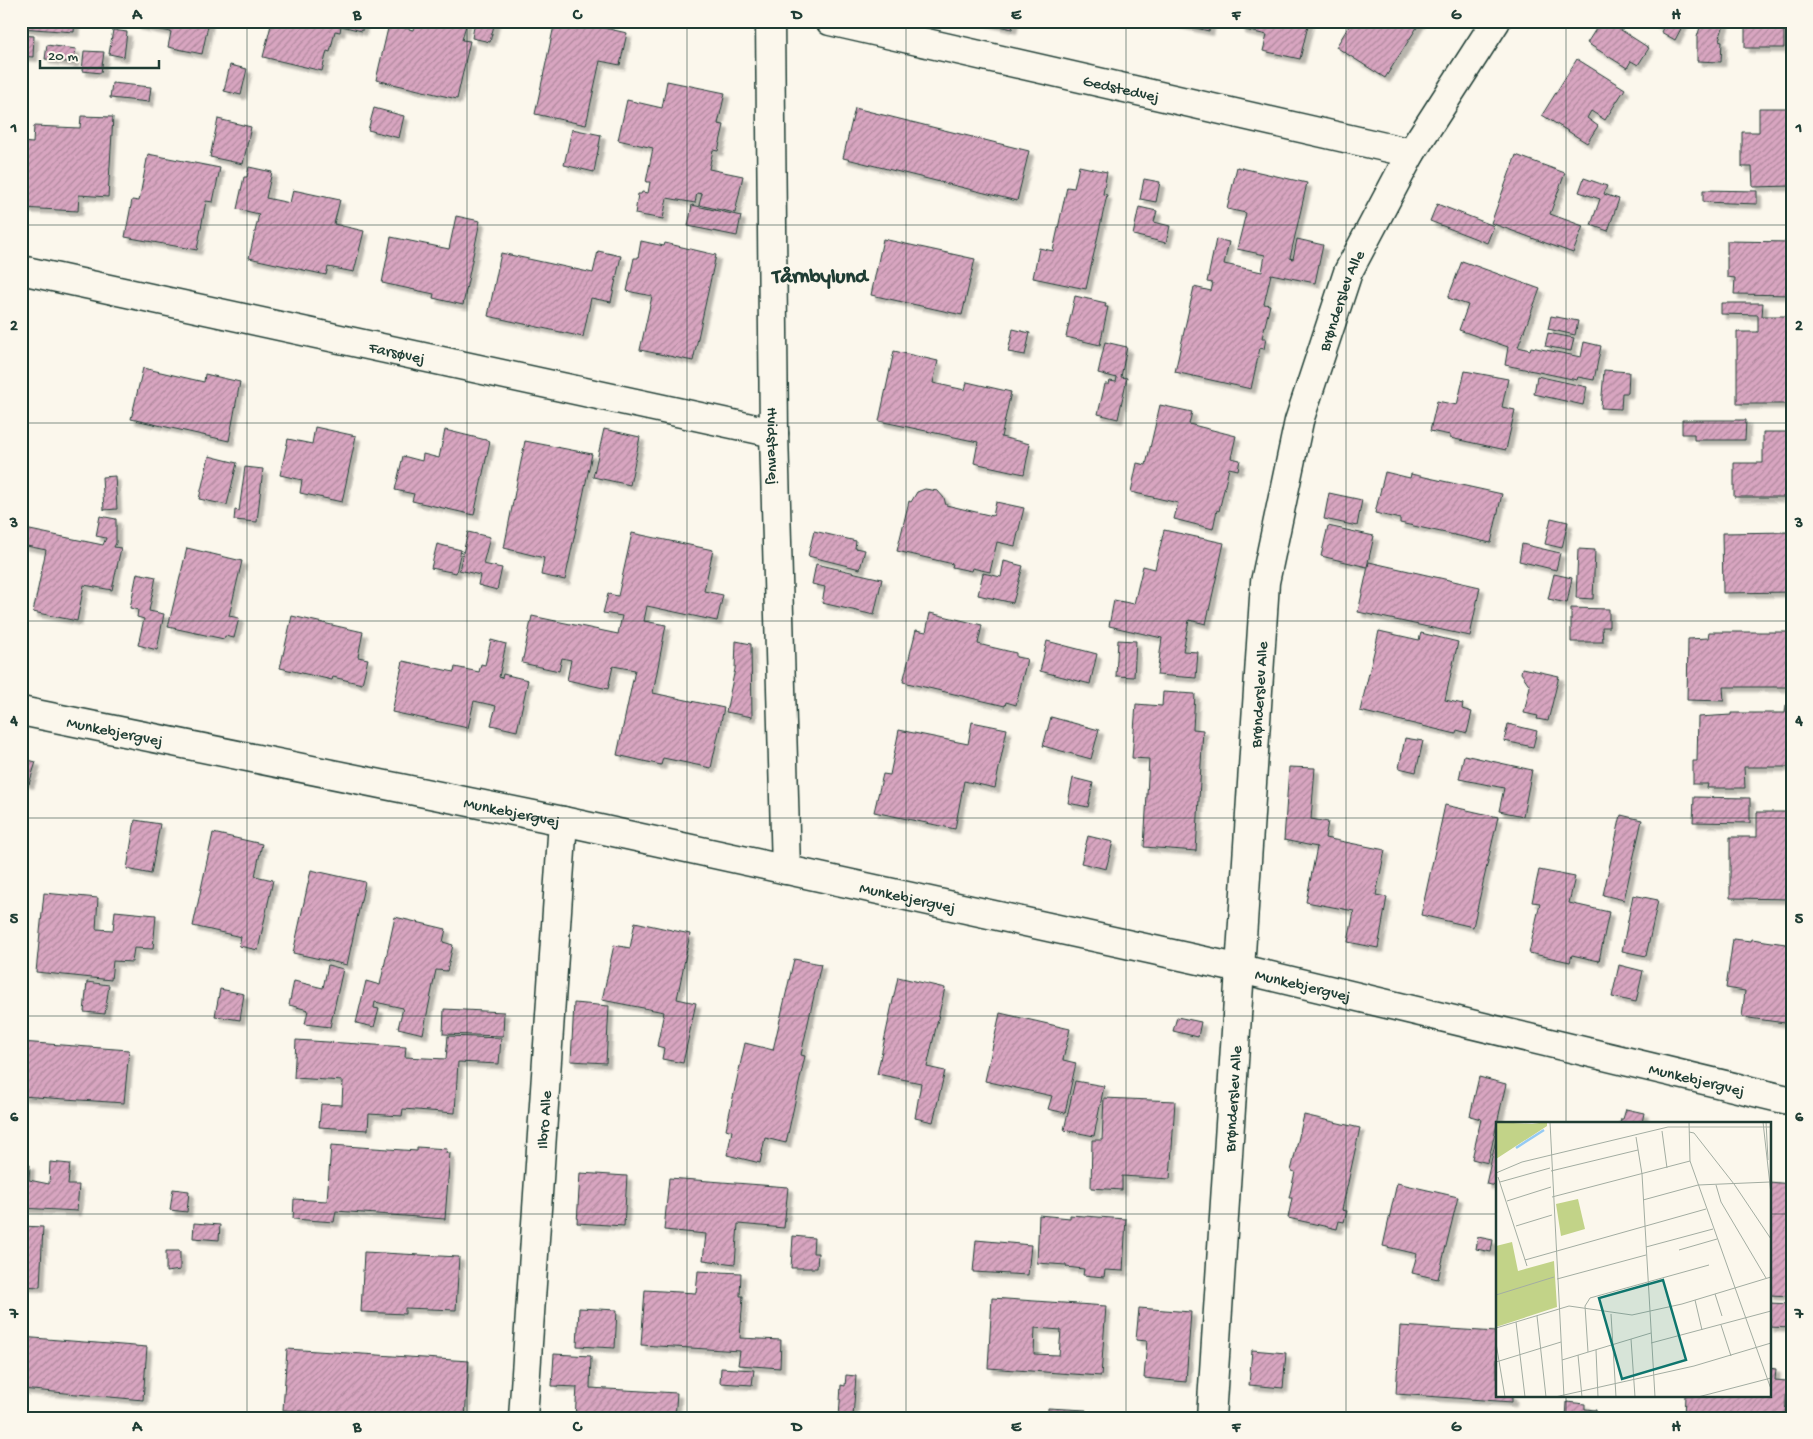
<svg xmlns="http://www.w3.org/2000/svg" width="1813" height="1439" viewBox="0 0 1813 1439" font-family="'Gochi Hand',sans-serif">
  <defs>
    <pattern id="building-hatch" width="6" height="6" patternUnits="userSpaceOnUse" patternTransform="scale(1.25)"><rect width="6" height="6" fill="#d8a5c0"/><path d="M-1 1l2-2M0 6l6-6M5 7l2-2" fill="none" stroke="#af889d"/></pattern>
    <filter id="shadow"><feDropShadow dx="4.5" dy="4.5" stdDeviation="1" flood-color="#0004"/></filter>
  </defs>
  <rect width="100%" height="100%" fill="#fbf7ec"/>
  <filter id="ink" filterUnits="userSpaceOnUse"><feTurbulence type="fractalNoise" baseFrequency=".02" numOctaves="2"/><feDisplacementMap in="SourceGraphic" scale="10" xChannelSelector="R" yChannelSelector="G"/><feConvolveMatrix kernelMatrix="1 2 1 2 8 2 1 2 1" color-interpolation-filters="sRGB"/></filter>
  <g filter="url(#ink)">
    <!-- building -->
    <g fill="url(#building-hatch)" stroke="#1f3d34" fill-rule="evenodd" filter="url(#shadow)">
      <path d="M22,21H75L74,32L21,28Z"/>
      <path d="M136,21H209L202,54L168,47L171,32L136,25Z"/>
      <path d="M272,21H363L362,31L341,26L340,32L335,31L330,52L327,51L322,71L263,57Z"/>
      <path d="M415,21H467L462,40L470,41L457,99L376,80L389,24L413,30Z"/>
      <path d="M475,21H495L490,42L472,38Z"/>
      <path d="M555,21H573L627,33L620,65L600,61L586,125L535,114Z"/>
      <path d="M980,21H1014L1012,29Z"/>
      <path d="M1165,21H1211L1209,31Z"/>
      <path d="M1242,21H1309L1300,59L1263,51L1267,35L1241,29Z"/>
      <path d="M1352,21H1421L1385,78L1336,47Z"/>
      <path d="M1601,21H1607L1649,48L1638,65L1631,61L1627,68L1587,43Z"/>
      <path d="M1649,21H1685L1675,40L1661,32L1663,28Z"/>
      <path d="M1702,21H1725L1719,40L1722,41L1721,62L1697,61V37Z"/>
      <path d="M1745,21H1792V25L1784,31V48H1745Z"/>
      <path d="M113,30L127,32L124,57L109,54Z"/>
      <path d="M21,35L34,36L33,57L21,56Z"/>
      <path d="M47,45L76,49L74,63L45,59Z"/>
      <path d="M84,51L104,52L101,73L82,71Z"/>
      <path d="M1577,59L1625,89L1605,120L1591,111L1587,118L1598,126L1587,143L1542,115Z"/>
      <path d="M230,65L247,69L241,95L224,91Z"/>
      <path d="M667,81L725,93L718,124L724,125L718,151L713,150L709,169L743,176L735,213L699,205L702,194L697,193L695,203L667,198L663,219L635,214L638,194H641L642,192L648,193L650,182H646L653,148L618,140L627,100L662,108Z"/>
      <path d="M112,83L151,87L149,102L110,98Z"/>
      <path d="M374,108L404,116L399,138L368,130Z"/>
      <path d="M855,108L1029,151L1017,201L843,158Z"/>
      <path d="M1759,108H1792V186L1753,187L1752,167H1742V132H1759Z"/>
      <path d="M81,116L113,117L108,197L79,195L78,211L21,208V142L33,143L34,126L80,128Z"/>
      <path d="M218,119L251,127L243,164L210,157Z"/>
      <path d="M572,129L601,135L594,172L564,165Z"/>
      <path d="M148,154L220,168L213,202L206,201L197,250L125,237L132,200L139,201Z"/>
      <path d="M1516,155L1565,173L1550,214L1583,226L1573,253L1491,223Z"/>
      <path d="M1079,166L1107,172L1103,194L1107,195L1086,289L1033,278L1039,248L1053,251L1067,187L1074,188Z"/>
      <path d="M249,167L272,172L266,198L290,203L293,190L340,200L334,224L364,231L354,272L328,267L326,275L249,258L259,214L237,209L244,177H247Z"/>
      <path d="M1237,167L1307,183L1290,258L1293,259L1297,239L1323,245L1315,283L1271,274L1264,304L1270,305L1262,338H1266L1264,349L1260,348L1251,389L1175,372L1194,287L1211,291L1213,283L1207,282L1216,239L1229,242L1224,264L1262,272L1265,255L1237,249L1246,213L1227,209Z"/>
      <path d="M1584,178L1607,186L1604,194L1619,199L1608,231L1591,225L1600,199L1579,192Z"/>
      <path d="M1144,179L1160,182L1156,202L1140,199Z"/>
      <path d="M1703,190L1757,191V204L1703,202Z"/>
      <path d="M1437,204L1494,226L1487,243L1430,221Z"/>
      <path d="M692,205L741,216L737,236L688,226Z"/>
      <path d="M1139,207L1157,211L1154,222L1170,226L1166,243L1133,235Z"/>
      <path d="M456,216L480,221L463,305L433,298L434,294L382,283L391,237L449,249Z"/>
      <path d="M883,239L975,259L962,315L871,295Z"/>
      <path d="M641,241L664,246L665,243L716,255L693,361L640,350L652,296L627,291L634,258H638Z"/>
      <path d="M1727,241L1792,242V295L1734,294L1735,278L1727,277Z"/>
      <path d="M598,251L621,256L611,302L591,298L583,337L488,316L501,253L593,273Z"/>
      <path d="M1462,261L1540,289L1518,347L1530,350L1531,347L1581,357L1584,342L1601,346L1594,380L1578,377L1577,380L1505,365L1508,347L1459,330L1468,305L1448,298Z"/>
      <path d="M1075,296L1106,303L1105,307H1108L1100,345L1066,337Z"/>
      <path d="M1721,303H1763L1762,316H1792L1790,360H1792V404H1737V332H1758V315L1721,314Z"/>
      <path d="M1551,316L1578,321L1575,335L1548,329Z"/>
      <path d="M1013,329L1030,333L1025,355L1008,352Z"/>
      <path d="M1548,333L1574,338L1571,351L1545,346Z"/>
      <path d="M1105,342L1127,347L1121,377L1127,378L1118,419L1098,414L1105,384H1109L1110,381L1116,382L1117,378L1098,373Z"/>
      <path d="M894,351L938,361L933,383L965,390L967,382L1011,392L1001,437L1030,444L1024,474L974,463L978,442L879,421Z"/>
      <path d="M143,368L204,382L205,374L240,382L229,441L131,419Z"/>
      <path d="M1604,370L1629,372L1628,393H1622L1621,409L1601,408Z"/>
      <path d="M1465,371L1508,379L1502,407L1515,410L1506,450L1450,438V435L1430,431L1437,401L1457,405Z"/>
      <path d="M1537,376L1587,387L1583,405L1534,394Z"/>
      <path d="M1160,405L1192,412L1189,424L1236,436L1231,458L1240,460L1238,470L1229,468L1219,511L1217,510L1213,529L1174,519L1178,503L1131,492L1137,463L1146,465Z"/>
      <path d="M1682,420H1746L1745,440H1694V434H1682Z"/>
      <path d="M315,427L356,436L342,502L300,493L302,480L280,475L288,439L312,444Z"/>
      <path d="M604,429L640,437L630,485L593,477Z"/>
      <path d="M445,430L490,441L474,515L412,501L414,494L395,490L403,456L422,461L423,454L439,458Z"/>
      <path d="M1763,432H1792V497H1734V463H1763Z"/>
      <path d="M525,441L592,454L565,580L541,575L544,558L504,548Z"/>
      <path d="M209,456L237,463L227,505L199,499Z"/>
      <path d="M245,467L263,469L257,522L234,520L235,510L239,511Z"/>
      <path d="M1385,472L1410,478L1411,474L1502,494L1491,543L1400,523V519L1375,513Z"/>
      <path d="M115,476L117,509L104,510L102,477Z"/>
      <path d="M925,489L938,491L944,498L946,505L993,516L996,502L1024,508L1015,546L997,542L990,572L972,568L971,571L952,567L953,564L897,551L909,501L911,502L917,492Z"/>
      <path d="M1329,493L1362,500L1357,526L1324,519Z"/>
      <path d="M100,516L116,519V543L114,547L121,548L112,590L84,585L77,621L33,612L46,550L22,545L25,529L103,545L106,538L96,536Z"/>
      <path d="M1551,518L1568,522L1562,548L1545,544Z"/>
      <path d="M1328,526L1374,536L1367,567L1321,556Z"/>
      <path d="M1164,530L1224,543L1206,624L1189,620L1183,651L1198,652L1196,678L1157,675L1162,638L1109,626L1114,600L1134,604L1143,566L1155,569Z"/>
      <path d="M814,531L856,541L855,548L865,550L860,569L808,556Z"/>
      <path d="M468,532L490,537L483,564L502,568L497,590L478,585L480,575L459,570Z"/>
      <path d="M1792,532V592L1723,593L1722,533Z"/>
      <path d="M632,533L713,550L704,591L723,595L717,621L647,606L644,621L666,625L653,693L724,708L711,768L663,758L661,765L617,755L635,670L613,666L608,689L567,680L571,660L562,658L559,671L522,663L532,616L618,634L622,616L603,613L608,594L618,596Z"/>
      <path d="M437,544L461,550L456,573L431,568Z"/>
      <path d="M1522,544L1560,553L1556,570L1519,561Z"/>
      <path d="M187,548L242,561L229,616L239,618L234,638L225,636L224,639L168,627Z"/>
      <path d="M1578,549L1595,550L1593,599L1576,598Z"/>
      <path d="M1004,561L1023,566L1013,603L978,595L983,573L1001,577Z"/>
      <path d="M1369,562L1480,587L1470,636L1358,612Z"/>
      <path d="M816,564L882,579L874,615L822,603L825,587L812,584Z"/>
      <path d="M137,573L156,577L149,611L164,614L157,650L138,645L144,619L137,617L138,610L130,608Z"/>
      <path d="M1554,574L1572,578L1567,603L1548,599Z"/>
      <path d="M1571,608L1609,609V627H1602L1603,642H1571Z"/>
      <path d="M930,613L982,625L978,644L1016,653V657L1027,659L1016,705L1006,702L1005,706L903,682L916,630L926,632Z"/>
      <path d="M292,616L363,632L358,657L368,659L362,684L333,677L332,680L280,668Z"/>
      <path d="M1379,631L1419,640L1421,633L1458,642L1445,700L1463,704L1462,709L1472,712L1467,733L1457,730L1456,734L1360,711Z"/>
      <path d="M1709,632H1792V687H1723L1724,701L1687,700L1688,639L1708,638Z"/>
      <path d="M491,640L506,644L499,677L502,678L503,674L528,680L517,731L491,725L496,706L474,701L468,728L392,712L403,661L454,672L455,667L479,672L481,664L485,665Z"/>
      <path d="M1118,640L1136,641L1134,677L1116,676Z"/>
      <path d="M736,641L751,644L752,717L726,712L735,669Z"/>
      <path d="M1047,641L1097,654L1090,684L1040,671Z"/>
      <path d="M1522,668L1559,676L1548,721L1537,719L1538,716L1524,713L1530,686L1521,673Z"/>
      <path d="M1163,692L1195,694L1193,729L1203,730L1196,851L1144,847L1149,759L1132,758L1136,704L1162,706Z"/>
      <path d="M1786,705H1792V767H1744L1745,788H1707L1708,784H1693V761H1697L1698,717L1731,715V713H1785Z"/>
      <path d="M1051,717L1099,730L1091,759L1043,746Z"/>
      <path d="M972,722L1007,729L995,788L964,781L955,829L874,812L883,774L890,775L899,730L968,744Z"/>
      <path d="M1508,724L1537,731L1533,747L1504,741Z"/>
      <path d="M1405,738L1423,741L1416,772L1399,768Z"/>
      <path d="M1464,755L1532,770L1523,816L1499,811L1504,788L1459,779Z"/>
      <path d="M21,758L36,762L29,784L21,781Z"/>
      <path d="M1289,767L1315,768L1311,819L1328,822L1325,838L1385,850L1376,895L1387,897L1378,948L1348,942L1354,911L1306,902L1317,847L1284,840Z"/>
      <path d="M1073,778L1093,783L1088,807L1068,803Z"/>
      <path d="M1694,797L1750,798V823L1693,822Z"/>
      <path d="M1445,805L1498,817L1473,927L1421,915Z"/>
      <path d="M1757,812H1792V899L1730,898V837H1757Z"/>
      <path d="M1621,815L1642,820L1624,900L1603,895Z"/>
      <path d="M135,820L160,824L151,874L127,869Z"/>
      <path d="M213,833L262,844L255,876L273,880L258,950L239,946L241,937L193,926Z"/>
      <path d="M1088,836L1113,842L1106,869L1081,863Z"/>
      <path d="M311,870L365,882L347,965L293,953Z"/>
      <path d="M1539,870L1575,877L1569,903L1609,912L1599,961L1572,955L1570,962L1529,953L1540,903L1532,902Z"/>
      <path d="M44,893L98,898L96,929L113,930L115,911L156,915L153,949L134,948L132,962L113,961L111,980L36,972Z"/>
      <path d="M1633,895L1658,900L1646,956L1622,951Z"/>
      <path d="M395,917L446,929L443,942L453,945L447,971L436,970L423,1034L398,1028L403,1008L375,1002L374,1008L379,1009L374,1027L356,1023L366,981L380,985Z"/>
      <path d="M635,922L690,934L677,999L696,1003L683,1063L662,1059L664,1048L657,1046L664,1012L602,1000L614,945L630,948Z"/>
      <path d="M1733,939L1751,941L1752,939L1792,945V1024L1742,1017L1745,991L1726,988Z"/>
      <path d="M794,959L821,964L801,1055L805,1056L786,1143L765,1138L760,1163L727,1155L732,1131L726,1129L745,1043L773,1050Z"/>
      <path d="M328,965L343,969L330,1027L305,1024L308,1010L289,1005L294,981L323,988Z"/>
      <path d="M1619,965L1643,971L1636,1002L1612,997Z"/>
      <path d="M898,977L945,988L927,1067L945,1071L933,1122L915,1118L921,1083L877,1074Z"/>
      <path d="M87,982L109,985L105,1014L84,1012Z"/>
      <path d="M220,989L244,994L240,1020L215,1016Z"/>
      <path d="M574,1003L609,1006L606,1063L571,1061Z"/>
      <path d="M444,1009L504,1012L503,1036L443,1034Z"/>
      <path d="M1000,1013L1070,1029L1063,1060L1076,1063L1065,1113L1048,1109L1052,1096L985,1081Z"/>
      <path d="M1177,1017L1201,1022L1198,1037L1173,1031Z"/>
      <path d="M448,1036L501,1038L499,1064L458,1062L455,1113L403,1109L402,1116L369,1114L368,1130L319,1127L321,1104L342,1105L343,1081L294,1078L296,1040L406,1047L405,1057L446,1059Z"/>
      <path d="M21,1042L129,1050L124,1103L21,1096Z"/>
      <path d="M1479,1077L1506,1084L1488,1163L1472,1159L1481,1119L1470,1116Z"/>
      <path d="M1075,1081L1104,1086L1094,1136L1064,1130Z"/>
      <path d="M1104,1098L1175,1101L1170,1179L1122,1176V1190L1091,1188L1092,1140H1102Z"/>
      <path d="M1626,1109L1644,1113L1642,1123H1620L1621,1119H1623Z"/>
      <path d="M1304,1115L1360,1128L1342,1210L1347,1211L1344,1222L1339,1221L1337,1229L1288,1218L1292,1198H1289L1295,1172L1291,1171Z"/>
      <path d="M1497,1135V1186L1486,1184Z"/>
      <path d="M331,1145L417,1151V1147L447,1149L446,1153H450L445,1219L336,1211L334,1222L293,1219L294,1199L327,1201Z"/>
      <path d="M50,1162L70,1164L68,1185H79L77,1211L21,1208V1165H30L29,1180L49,1184Z"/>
      <path d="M580,1173L627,1176L624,1226L577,1223Z"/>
      <path d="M669,1178L788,1187L784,1228L738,1224L735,1264L703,1260L706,1234L664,1230Z"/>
      <path d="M1769,1182L1792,1184V1296L1769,1295Z"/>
      <path d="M1397,1183L1458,1197L1438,1279L1412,1273L1417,1254L1383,1246Z"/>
      <path d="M173,1189L189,1191L187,1212L170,1210Z"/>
      <path d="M1039,1215L1070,1218V1215L1126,1219L1123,1271L1105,1270L1104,1277L1083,1275L1084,1269L1066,1267V1265L1037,1263Z"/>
      <path d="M194,1223L220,1225L219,1240L193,1238Z"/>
      <path d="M21,1226L43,1227L40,1287L21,1286Z"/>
      <path d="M793,1236L814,1238L813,1253H818L817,1268H791Z"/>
      <path d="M1478,1237L1493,1240L1491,1252L1476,1249Z"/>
      <path d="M976,1240L1031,1245L1028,1275L973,1272Z"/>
      <path d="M166,1251H180V1270L166,1272Z"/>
      <path d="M364,1252L459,1257L456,1310L405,1308V1314L361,1312Z"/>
      <path d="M698,1271L741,1273L740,1296H743L740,1338L781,1340L780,1368L738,1365L740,1351L641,1345L645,1290L696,1293Z"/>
      <path d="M992,1298L1106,1306L1101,1376L988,1368ZM1035,1328L1061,1330L1059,1355L1034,1354Z"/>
      <path d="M1769,1303L1792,1304V1328L1769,1327Z"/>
      <path d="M579,1308L617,1310L615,1348L577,1346Z"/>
      <path d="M1139,1308L1191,1312L1186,1382L1144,1378L1147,1341L1136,1340Z"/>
      <path d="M1400,1326L1497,1332V1395H1512V1402L1396,1394Z"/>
      <path d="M21,1337L147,1347L143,1400L21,1389Z"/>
      <path d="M287,1349L469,1361L465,1418H408L283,1410Z"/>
      <path d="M1252,1350L1286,1353L1283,1388L1249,1385Z"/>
      <path d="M554,1354L591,1356L590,1388L677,1393L675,1418H575L577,1387L552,1386Z"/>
      <path d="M721,1368L754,1370L752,1385L720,1383Z"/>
      <path d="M1769,1368L1776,1369L1775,1380L1787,1381L1785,1417L1729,1413V1418H1684L1685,1395H1769Z"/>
      <path d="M846,1375L856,1376L853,1418H839L841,1385L845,1386Z"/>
      <path d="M1567,1402L1585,1404V1409L1596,1410V1418H1566Z"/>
      <path d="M1048,1408L1086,1410V1418H997L998,1414L1048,1417Z"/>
    </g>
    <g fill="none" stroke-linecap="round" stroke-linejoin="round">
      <!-- street casing -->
      <g stroke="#1f3d34" stroke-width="31">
        <g id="street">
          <path id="s1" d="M770,21L774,433L786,870"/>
          <path id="s2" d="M830,21L1411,153"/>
          <path id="s3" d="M21,270L774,433"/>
          <path id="s4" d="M21,711L563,821L1241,969L1792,1101"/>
          <path id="s5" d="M523,1418L563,821"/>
          <path id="s6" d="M1211,1418L1265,582L1299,421L1348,272L1411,153L1496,21"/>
        </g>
      </g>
      <!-- street -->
      <use href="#street" stroke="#fbf7ec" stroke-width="28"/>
    </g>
  </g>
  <!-- grid -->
  <path fill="none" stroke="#1f3d34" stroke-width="1" stroke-opacity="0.55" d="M247,21V1418M467,21V1418M687,21V1418M906,21V1418M1126,21V1418M1346,21V1418M1566,21V1123M21,225H1792M21,423H1792M21,621H1792M21,818H1792M21,1016H1792M21,1214H1497M1769,1214H1792M1566,1395V1418"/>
  <g text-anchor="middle" stroke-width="4.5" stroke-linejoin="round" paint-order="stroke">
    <!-- street labels -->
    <g font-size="16" fill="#1f3d34" stroke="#fbf7ec">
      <text dy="6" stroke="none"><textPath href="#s2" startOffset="299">Gedstedvej</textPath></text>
      <text dy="6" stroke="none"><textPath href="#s6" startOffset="1130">Brønderslev Alle</textPath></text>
      <text dy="6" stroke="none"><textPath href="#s3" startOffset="385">Farsøvej</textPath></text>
      <text dy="6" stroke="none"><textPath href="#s1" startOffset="425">Hvidstenvej</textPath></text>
      <text dy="6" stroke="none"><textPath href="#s6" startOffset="725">Brønderslev Alle</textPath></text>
      <text dy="6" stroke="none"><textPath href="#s4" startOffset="96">Munkebjergvej</textPath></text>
      <text dy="6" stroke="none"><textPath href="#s4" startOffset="501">Munkebjergvej</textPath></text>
      <text dy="6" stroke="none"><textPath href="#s4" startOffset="906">Munkebjergvej</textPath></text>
      <text dy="6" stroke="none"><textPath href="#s4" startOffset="1311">Munkebjergvej</textPath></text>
      <text dy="6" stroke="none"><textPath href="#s4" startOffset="1716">Munkebjergvej</textPath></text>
      <text dy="6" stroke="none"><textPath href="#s6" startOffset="320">Brønderslev Alle</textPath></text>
      <text dy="6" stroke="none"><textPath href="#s5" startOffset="299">Ilbro Alle</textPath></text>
    </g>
    <!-- district labels -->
    <g font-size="21" font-weight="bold" fill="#1f3d34" stroke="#fbf7ec">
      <text x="820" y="282">Tårnbylund</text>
    </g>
  </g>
  <!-- overview -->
  <g transform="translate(1496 1122)">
    <rect width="275" height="275" fill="#fbf7ec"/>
    <path d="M82,77L89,107L65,114L60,82Z" fill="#c2d388"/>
    <path d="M0,0L36,2L51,0V4L0,37ZM16,120L22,149L58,139L61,185L0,205V124Z" fill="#c2d388"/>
    <path fill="none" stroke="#95caf3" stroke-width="2.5" d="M20,26L48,8"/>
    <path fill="none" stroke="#a3ada2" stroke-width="1" d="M54,0L68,275M193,0L194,39L275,267M267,0L275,72M270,0L272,38M166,9L171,46M193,10L198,11L238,62L275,117M140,15L146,52L159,275M55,49L142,28M0,51L26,40L172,5H275M2,55L31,144M4,60L54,46M220,63L225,80L270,156M56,75L194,39M147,78L202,63L274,60M11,79L55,65M20,104L56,93M150,125L217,107M183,128L221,117M29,138L210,87M61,157L150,133M219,172L226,194M0,173L58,155M199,178L206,208M115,192L120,275M41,194L50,275M20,200L29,275M225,203L235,234M0,206L73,184L136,193L186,182L275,155M135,217L139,275M0,221L9,275M155,221L275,189M100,228L102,275M92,230L89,184L94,176L213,143M82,233L86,275M66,238L155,211M0,240L65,220M59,275L198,244L275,221M202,275L275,256"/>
    <path fill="#0f766e" fill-opacity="0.15" stroke="#0f766e" stroke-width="2.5" d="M167,158L190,238L126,257L103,176Z"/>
    <rect width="275" height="275" fill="none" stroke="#1f3d34" stroke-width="2.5"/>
  </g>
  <!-- margin -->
  <rect width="1813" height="1439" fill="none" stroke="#fbf7ec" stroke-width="55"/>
  <!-- scale -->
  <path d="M40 60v8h119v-8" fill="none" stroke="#1f3d34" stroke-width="2.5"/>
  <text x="48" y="60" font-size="15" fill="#1f3d34" stroke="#fbf7ec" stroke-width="4" paint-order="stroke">20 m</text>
  <rect x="28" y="28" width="1758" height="1384" fill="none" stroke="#1f3d34" stroke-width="2"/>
  <g font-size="16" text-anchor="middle" font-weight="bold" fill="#1f3d34">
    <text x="137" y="19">A</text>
    <text x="357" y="19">B</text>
    <text x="577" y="19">C</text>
    <text x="797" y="19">D</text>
    <text x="1016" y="19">E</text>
    <text x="1236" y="19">F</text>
    <text x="1456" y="19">G</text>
    <text x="1676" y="19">H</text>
    <text x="14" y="132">1</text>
    <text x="1799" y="132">1</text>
    <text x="14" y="330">2</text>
    <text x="1799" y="330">2</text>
    <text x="14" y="527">3</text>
    <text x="1799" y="527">3</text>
    <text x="14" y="725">4</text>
    <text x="1799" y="725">4</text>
    <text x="14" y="923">5</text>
    <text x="1799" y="923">5</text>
    <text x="14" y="1121">6</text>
    <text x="1799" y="1121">6</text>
    <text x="14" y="1318">7</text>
    <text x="1799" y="1318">7</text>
    <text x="137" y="1431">A</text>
    <text x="357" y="1431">B</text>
    <text x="577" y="1431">C</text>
    <text x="797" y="1431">D</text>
    <text x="1016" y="1431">E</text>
    <text x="1236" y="1431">F</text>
    <text x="1456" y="1431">G</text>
    <text x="1676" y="1431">H</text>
  </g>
</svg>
